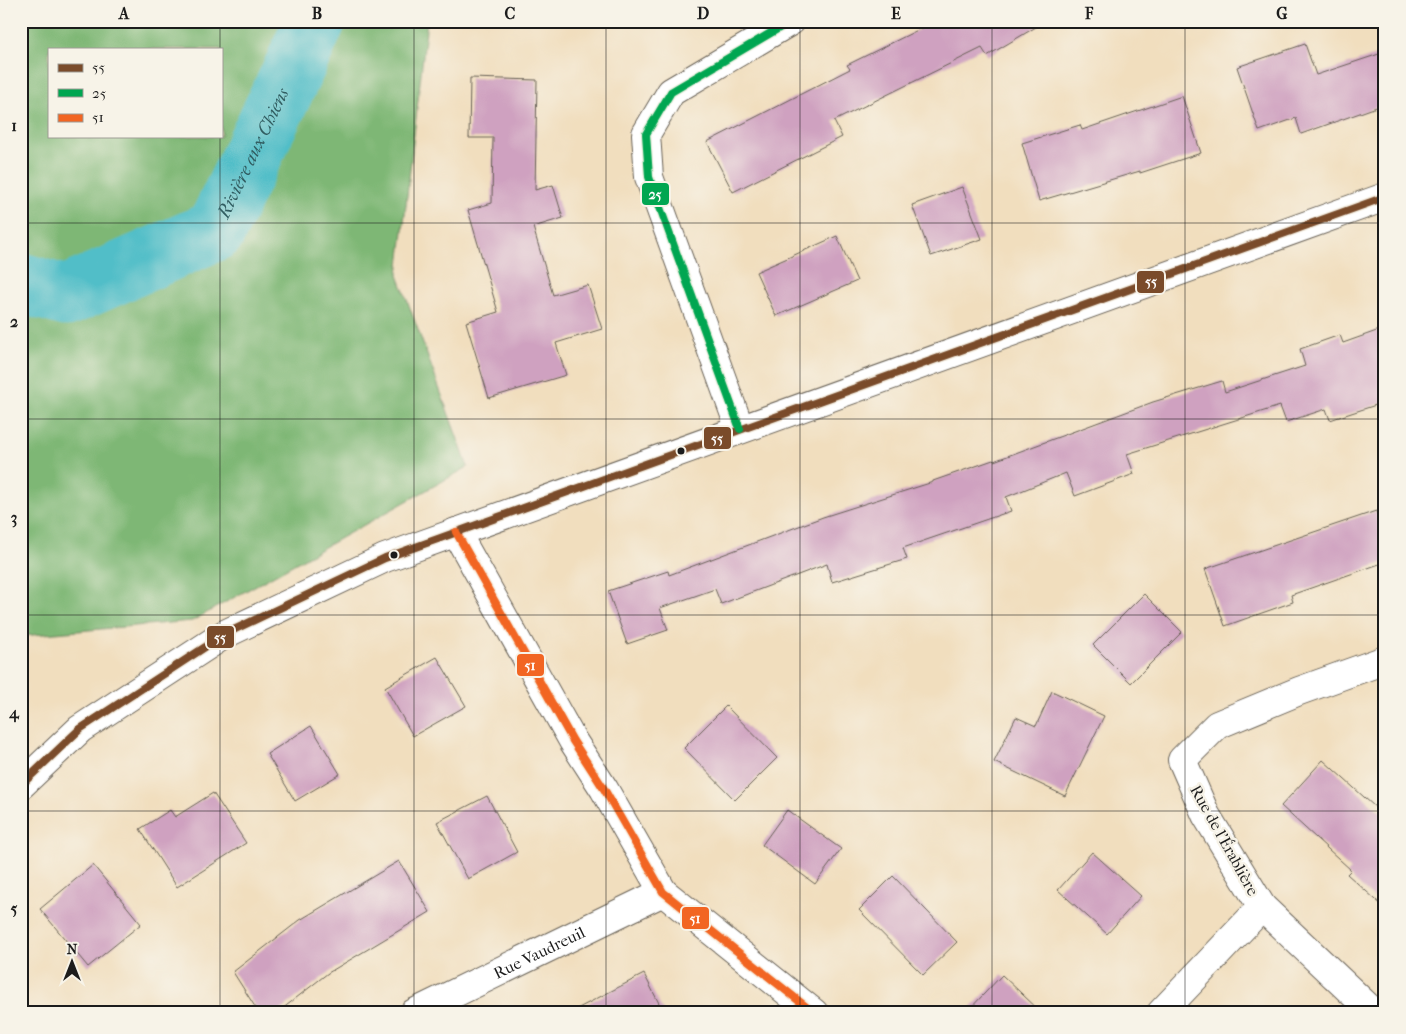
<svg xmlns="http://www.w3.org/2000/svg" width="1406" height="1034" viewBox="0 0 1406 1034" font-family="'IM FELL French Canon',serif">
  <rect width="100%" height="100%" fill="#f7f3e8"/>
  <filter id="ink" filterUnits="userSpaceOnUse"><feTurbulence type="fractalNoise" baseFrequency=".02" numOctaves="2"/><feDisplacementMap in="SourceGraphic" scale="10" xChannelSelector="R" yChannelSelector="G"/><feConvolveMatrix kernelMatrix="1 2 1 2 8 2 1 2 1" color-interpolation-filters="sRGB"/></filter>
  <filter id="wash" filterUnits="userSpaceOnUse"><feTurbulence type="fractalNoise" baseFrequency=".0096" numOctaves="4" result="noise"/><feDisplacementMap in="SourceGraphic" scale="20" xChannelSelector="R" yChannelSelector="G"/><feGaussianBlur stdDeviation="1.12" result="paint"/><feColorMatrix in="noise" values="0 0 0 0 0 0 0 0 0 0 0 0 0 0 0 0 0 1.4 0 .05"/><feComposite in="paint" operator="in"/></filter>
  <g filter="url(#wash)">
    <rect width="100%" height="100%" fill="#f1debe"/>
    <!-- forest -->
    <path fill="#7eb775" stroke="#4d6a48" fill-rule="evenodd" d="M21,21H427L398,275L468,467L192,621L21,636ZM49,49H221V136H49Z"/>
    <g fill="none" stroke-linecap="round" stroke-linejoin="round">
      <!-- river -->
      <path stroke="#51bec8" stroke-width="61" id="s1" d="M21,283L66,296L216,230L295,66L315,21"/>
    </g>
    <g id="blocks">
      <!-- building -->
      <g fill="#cfa1c0">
        <path d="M936,21H1046L987,56L982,48L834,121L842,137L733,192L707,142L850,69L847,65Z"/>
        <path d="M1305,44L1316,75L1385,52V104L1301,134L1296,118L1259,131L1237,67Z"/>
        <path d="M470,78L537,80L535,190L553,185L563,218L533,227L553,295L588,285L602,329L556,343L566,375L489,398L466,322L498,312L468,210L492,203L493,138H469Z"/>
        <path d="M1182,96L1201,153L1140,173V171L1039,201L1022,143L1080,125L1082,130Z"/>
        <path d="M962,187L982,239L931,256L912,205Z"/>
        <path d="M837,236L857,281L776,316L756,272Z"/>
        <path d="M1385,328V402L1330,420L1326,409L1286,422L1280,406L1127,454L1134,474L1075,496L1066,473L1006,497L1011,511L903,548L907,559L832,582L827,564L721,604L715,589L660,608L668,630L627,644L608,591L668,571L669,575L823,517L933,482V481L993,460L994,461L1153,402L1222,381L1225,392L1305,366L1300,349L1340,335L1343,343Z"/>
        <path d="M1376,511L1385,535V562L1291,595L1293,602L1225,626L1205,569Z"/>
        <path d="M1144,594L1182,632L1131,683L1093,645Z"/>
        <path d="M437,657L466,706L413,736L385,687Z"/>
        <path d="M1052,691L1104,716L1065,796L994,762L1016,717L1036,726Z"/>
        <path d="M726,706L777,758L735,800L684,748Z"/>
        <path d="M311,726L340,774L295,801L267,754Z"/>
        <path d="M1323,760L1385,816V908L1347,874L1351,870L1281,806Z"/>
        <path d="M213,793L246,843L177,887L140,829L170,810L175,817Z"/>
        <path d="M487,796L517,852L468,879L437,822Z"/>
        <path d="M787,810L841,849L815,884L762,845Z"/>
        <path d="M1092,852L1141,896L1107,934L1058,890Z"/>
        <path d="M399,861L430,912L328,973L277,1013H259L233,972L300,920Z"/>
        <path d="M93,865L141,924L88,967L40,909Z"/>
        <path d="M893,876L957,942L923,975L859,910Z"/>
        <path d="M644,974L664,1013H569Z"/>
        <path d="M1002,975L1042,1013H966Z"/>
      </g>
    </g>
  </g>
  <g filter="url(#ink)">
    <use href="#blocks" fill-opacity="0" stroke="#676055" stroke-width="1"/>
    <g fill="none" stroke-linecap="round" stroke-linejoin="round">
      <!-- street casing -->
      <g stroke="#676055" stroke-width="30">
        <g id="street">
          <path d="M740,429L649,177L646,134L671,92L791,21"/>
          <path d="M456,532L573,741L604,789L663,892L814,1013"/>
          <path id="s2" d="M414,1013L663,892"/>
          <path d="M1161,1013L1262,907"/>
          <path d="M1374,1013L1262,907L1206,815L1182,760L1217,725L1299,691L1385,660"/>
        </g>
      </g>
      <!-- secondary casing -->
      <g stroke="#676055" stroke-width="30">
        <path id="secondary" d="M21,785L80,729L225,634L385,558L1385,197"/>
      </g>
      <!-- street -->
      <use href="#street" stroke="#fff" stroke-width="28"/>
      <!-- secondary -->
      <use href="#secondary" stroke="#fff" stroke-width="28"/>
      <!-- bus-1 casing -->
      <g stroke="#f7f3e8" stroke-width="11">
        <path id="bus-1" d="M21,785L80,729L225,634L385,558L1385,197"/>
      </g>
      <!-- bus-2 casing -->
      <g stroke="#f7f3e8" stroke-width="11">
        <path id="bus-2" d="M740,429L649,177L646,134L671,92L791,21"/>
      </g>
      <!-- bus-3 casing -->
      <g stroke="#f7f3e8" stroke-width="11">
        <path id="bus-3" d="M456,532L573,741L604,789L663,892L814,1013"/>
      </g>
      <!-- bus-1 -->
      <use href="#bus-1" stroke="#7a4b2a" stroke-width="8"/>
      <!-- bus-2 -->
      <use href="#bus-2" stroke="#00a651" stroke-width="8"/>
      <!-- bus-3 -->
      <use href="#bus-3" stroke="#f26522" stroke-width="8"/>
    </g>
  </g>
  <!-- grid -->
  <path fill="none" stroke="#1c1c1c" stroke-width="1" stroke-opacity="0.55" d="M220,21V49M414,21V1013M606,21V1013M800,21V1013M992,21V1013M1185,21V1013M220,136V1013M21,223H1385M21,419H1385M21,615H1385M21,811H1385"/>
  <!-- markers -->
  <g fill="#1c1c1c" stroke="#f7f3e8" stroke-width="2">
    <circle cx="681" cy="451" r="4.5"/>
    <circle cx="394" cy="555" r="4.5"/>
  </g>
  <g text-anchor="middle" stroke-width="5" stroke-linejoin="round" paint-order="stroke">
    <!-- street labels -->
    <g font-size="16" fill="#1c1c1c" stroke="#f7f3e8">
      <text transform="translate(1225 840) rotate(61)" y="6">Rue de l'Érablière</text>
      <text dy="6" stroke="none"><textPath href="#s2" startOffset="139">Rue Vaudreuil</textPath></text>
    </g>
    <!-- water labels -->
    <g font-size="18" font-style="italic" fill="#315d61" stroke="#f7f3e8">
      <text dy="6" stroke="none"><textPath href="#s1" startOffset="296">Rivière aux Chiens</textPath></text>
    </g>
  </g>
  <g stroke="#f7f3e8" stroke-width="2">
    <rect x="641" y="182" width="29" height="24" rx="5" fill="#00a651"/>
    <rect x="1136" y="270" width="29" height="24" rx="5" fill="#7a4b2a"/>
    <rect x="703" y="426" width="29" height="24" rx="5" fill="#7a4b2a"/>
    <rect x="206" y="625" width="29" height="24" rx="5" fill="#7a4b2a"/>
    <rect x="516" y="653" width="29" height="24" rx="5" fill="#f26522"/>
    <rect x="681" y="906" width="29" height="24" rx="5" fill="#f26522"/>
  </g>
  <g font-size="14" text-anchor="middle" font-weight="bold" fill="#fff">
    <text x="655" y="199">25</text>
    <text x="1151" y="286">55</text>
    <text x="717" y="443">55</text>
    <text x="220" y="642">55</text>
    <text x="530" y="670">51</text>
    <text x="695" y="923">51</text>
  </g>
  <!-- margin -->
  <rect width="1406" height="1034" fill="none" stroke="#f7f3e8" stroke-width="55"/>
  <!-- legend -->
  <rect x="48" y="48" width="175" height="90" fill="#f7f3e8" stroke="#9f9d96"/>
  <rect x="58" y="64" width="25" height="8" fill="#7a4b2a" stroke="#9f9d96"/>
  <text x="92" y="72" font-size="15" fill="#1c1c1c">55</text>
  <rect x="58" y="89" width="25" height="8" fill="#00a651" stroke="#9f9d96"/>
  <text x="92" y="98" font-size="15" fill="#1c1c1c">25</text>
  <rect x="58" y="114" width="25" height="8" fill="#f26522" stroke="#9f9d96"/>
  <text x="92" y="122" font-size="15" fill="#1c1c1c">51</text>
  <!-- north arrow -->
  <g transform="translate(72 962)" stroke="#f7f3e8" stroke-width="4" paint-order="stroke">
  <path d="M0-4L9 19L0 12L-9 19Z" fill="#1c1c1c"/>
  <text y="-8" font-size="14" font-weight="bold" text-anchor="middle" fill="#1c1c1c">N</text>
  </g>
  <rect x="28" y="28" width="1350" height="978" fill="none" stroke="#1c1c1c" stroke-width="2"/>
  <g font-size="16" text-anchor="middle" font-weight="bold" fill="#1c1c1c">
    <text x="124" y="19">A</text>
    <text x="317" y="19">B</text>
    <text x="510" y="19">C</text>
    <text x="703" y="19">D</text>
    <text x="896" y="19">E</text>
    <text x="1089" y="19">F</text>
    <text x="1282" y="19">G</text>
    <text x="14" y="131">1</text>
    <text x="14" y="327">2</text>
    <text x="14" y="523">3</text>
    <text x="14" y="718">4</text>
    <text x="14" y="914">5</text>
  </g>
</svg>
